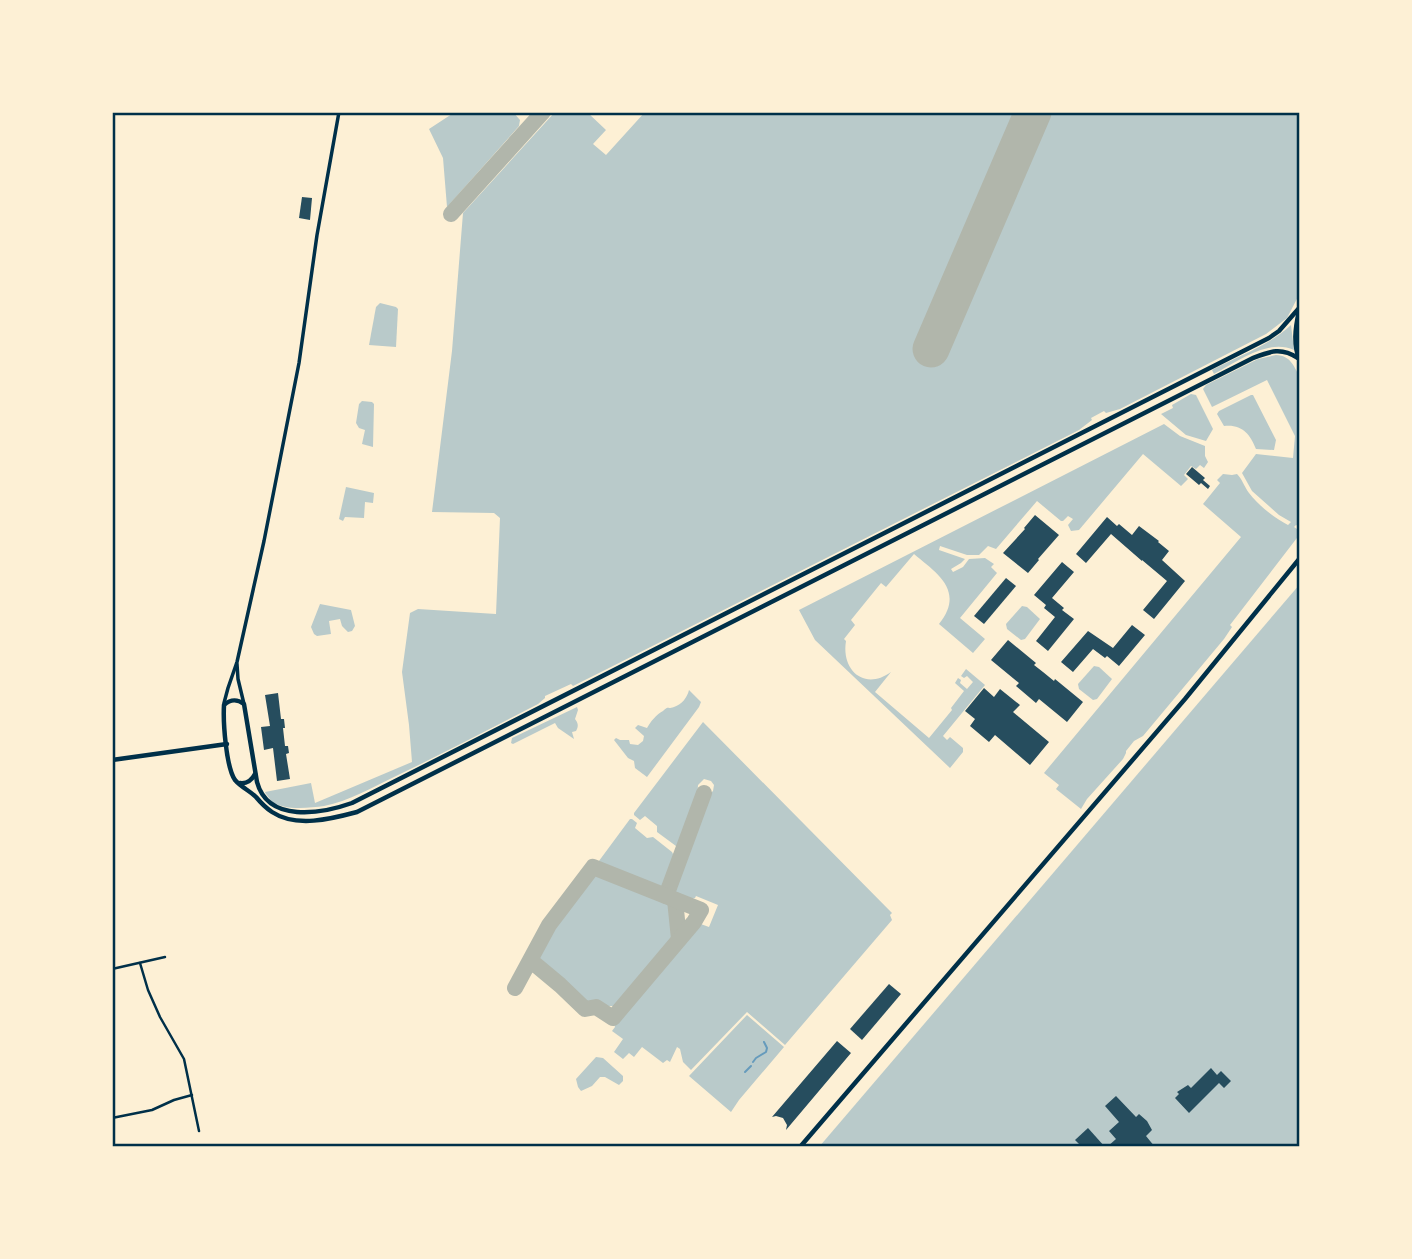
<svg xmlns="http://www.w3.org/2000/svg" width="1412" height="1259" viewBox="0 0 1412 1259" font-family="'Alegreya Sans',sans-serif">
  <rect width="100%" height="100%" fill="#fdf0d5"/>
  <!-- green -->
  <g fill="#b9caca">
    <path d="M455,112H513L520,120L519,126L447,207L443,158L429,129Z"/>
    <path d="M555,112H587L606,130L593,144L606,155L645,112H1300V293L1287,318L1266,334L1120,409L1106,413L1104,411L1091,418L1092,420L1079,430L607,669L573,686L571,684L545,696V698L538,704C490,729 442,754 394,777C371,788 349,801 324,806C309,808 284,811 271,801C271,800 265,793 265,792L311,783L315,803L412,762L409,725L402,672L410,613L418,609L496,614L500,518L494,513L432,512L452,351L463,213Z"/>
    <path d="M380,303L396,307L398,309L396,347L369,345L376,307Z"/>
    <path d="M1291,325L1294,350C1268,338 1237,362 1214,374L1212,370C1238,356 1270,345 1291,325Z"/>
    <path d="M1276,355C1291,356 1293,365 1300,377V527L1296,525L1294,527L1300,531V534L1230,625L1232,627L1224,639L1143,736L1134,741L1126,751V753L1123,759L1087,799L1081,809L1056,789L1059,785L1044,773L1241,537L1203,504L1220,483L1217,480L1223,474L1232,475L1237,474C1242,479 1244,486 1249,493C1258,505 1274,518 1288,525L1291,522L1279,515L1252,491L1242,473L1256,454L1293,458L1295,436L1267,380L1212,407L1203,389L1206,385L1258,359Z"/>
    <path d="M1191,394L1196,395L1213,429L1206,441L1186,435L1161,414L1173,408L1172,405Z"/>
    <path d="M1251,395H1253L1276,440L1274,450L1256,449C1250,434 1242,424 1224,426L1217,414L1219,411Z"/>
    <path d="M362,401L372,402L374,404L373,447L362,444L365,430L359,428L356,423L359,404Z"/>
    <path d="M1164,424L1180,436L1205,446V456L1208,462L1204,468L1200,465L1196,469L1191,466L1184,475L1188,479L1181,486L1143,454L1079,530L1071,531L1068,525L1073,519L1068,516L1063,521H1061L1037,501L996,549L988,546L979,555H967L940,546L939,550L965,559L961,563L951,569L953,572L963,567L969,559L985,558L994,564L991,567L997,573L960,618L985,639L973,653L939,624C965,591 938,574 914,554L886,587L881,583L851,620L855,625L844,639L846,641C841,671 865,691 891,672L875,692L929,738L952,710L951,708L964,691L955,683L958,678L961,680L960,683L967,689L973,682L967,676L964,678L961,676L966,669L985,685L943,736L947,740L950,737L963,748V752L950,768L815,640L799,610Z"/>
    <path d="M346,487L374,493L373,503L365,502L364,518L345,517L343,521L339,519Z"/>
    <path d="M1300,584V1147H819Z"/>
    <path d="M320,604L351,610L355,626L352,631L348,632L342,626L340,619L329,621L331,634L317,636L314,634L311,627Z"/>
    <path d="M1022,606L1027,607L1040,619L1025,639L1021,640L1007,629L1006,624Z"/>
    <path d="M1094,666L1099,667L1112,679L1097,699L1093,700L1079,689L1078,684Z"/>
    <path d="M689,690L701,702L699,707L647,777L635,768L634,761L628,758L614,740L616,738L620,740H629L630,744L638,745L643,741L644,736L635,728L638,725L647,728C651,721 656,715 663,711C670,705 666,710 674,707C682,704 687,698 689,690Z"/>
    <path d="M577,707L578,710L575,719C578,723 579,726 576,731L572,732L574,739L558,728L555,723L513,744L511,743L512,738Z"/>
    <path d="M703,722L892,913L890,915L892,920L785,1045L747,1012L691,1070L683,1062L680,1049L677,1047L670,1062L667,1060L663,1063L642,1047L634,1057L629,1053L623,1059L614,1052L623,1039L612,1031L615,1027L614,1023L619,1016L694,926L698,923L709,927L718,905L696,896L695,898L680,901L670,897L669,891L706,797L713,791L714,785L711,781L704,779L698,785L697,800L681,845L676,846L657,832V826L645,816L640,820L634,815V813Z"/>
    <path d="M630,819H632L637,823L635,828L647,838L653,837L672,852L676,860L665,885L657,891L622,877L607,867L596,865Z"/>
    <path d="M597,875L604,876L666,901C675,912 674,929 672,942L617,1006H585L582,1004L560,983L534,962L552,925L583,882L591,877Z"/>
    <path d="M747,1015L784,1047L739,1100L731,1112L689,1076Z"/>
    <path d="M596,1057L603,1058L623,1076V1081L619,1085L605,1077H600L592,1086L581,1091L578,1087L576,1079Z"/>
  </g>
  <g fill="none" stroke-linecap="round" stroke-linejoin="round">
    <!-- stream -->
    <g stroke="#669bbc" stroke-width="2">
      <path d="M753,1062L756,1058L766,1052L767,1048L764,1042"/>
      <path d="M745,1072L751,1066"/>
    </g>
    <!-- taxiway -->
    <g stroke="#b1b6ab" stroke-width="16">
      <path d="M451,214L543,112"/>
      <path d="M666,896L704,793"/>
      <path d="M675,900L679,939"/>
      <path d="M515,988L549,925L593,867L701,910L694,922L613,1018L596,1007L585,1009L560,985L530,960"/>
    </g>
    <!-- runway -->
    <path stroke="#b1b6ab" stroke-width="37" d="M931,349L1033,112"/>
  </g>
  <!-- building -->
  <g fill="#264d5e">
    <path d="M302,197L312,198L310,220L299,218Z"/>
    <path d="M1192,467L1205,478L1203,480L1210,486L1208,489L1201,483L1199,485L1186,474Z"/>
    <path d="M1035,515L1059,535L1038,559L1039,560L1028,573L1003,553L1025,529L1024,528Z"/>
    <path d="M1107,517L1117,526L1119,524L1132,535L1139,526L1159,541L1158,542L1169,551L1162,560L1185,581L1154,619L1143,610L1167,581L1142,560V561L1111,534L1086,563L1076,554Z"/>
    <path d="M1062,562L1074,572L1052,598L1064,608L1062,610L1074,619L1048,651L1036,641L1055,617L1044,608L1046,605L1034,595Z"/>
    <path d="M1006,578L1016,586L984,624L974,616Z"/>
    <path d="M1132,625L1145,635L1119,666L1107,656L1105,658L1093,649L1073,672L1061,662L1088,631L1113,648Z"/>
    <path d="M1008,640L1036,663L1034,665L1043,672L1054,681L1055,679L1083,702L1067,722L1039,699L1036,703L1016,686L1019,683L991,660Z"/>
    <path d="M984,688L994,697L1000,689L1020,705L1013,712L1049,742L1030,765L995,735L989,742L970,726L975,719L965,711Z"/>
    <path d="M278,693L281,719H284L285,728H283L285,746H288L289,753L286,754L290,779L277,781L273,748L264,750L261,727L270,726L265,695Z"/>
    <path d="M889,984L901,994L862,1040L850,1029Z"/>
    <path d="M837,1041L851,1053L786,1130L787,1125L783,1118L776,1116L772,1117Z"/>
    <path d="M1211,1068L1217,1075L1221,1071L1231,1081L1224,1088L1219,1083L1189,1113L1175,1098L1179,1094L1177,1092L1188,1085L1191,1088Z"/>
    <path d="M1116,1096L1136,1117L1139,1114L1147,1121L1152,1130L1146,1136L1155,1147H1136L1134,1145L1132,1147H1107L1116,1139L1109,1131L1119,1122L1105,1106Z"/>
    <path d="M1088,1128L1105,1147H1082L1075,1140Z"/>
  </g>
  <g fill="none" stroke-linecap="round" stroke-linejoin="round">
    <!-- minor -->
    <g stroke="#003049" stroke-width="2.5">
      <path d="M140,963L148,990L160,1017L184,1059L199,1131"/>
      <path d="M112,969L165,957"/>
      <path d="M112,1118L152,1110L174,1100L192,1095"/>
    </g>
    <!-- secondary -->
    <g stroke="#003049" stroke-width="3.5">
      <path d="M237,664L238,679L244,704"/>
      <path d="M224,703L228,688L237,662L264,541L299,363L317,235L339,112"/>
    </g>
    <!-- primary -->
    <g stroke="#003049" stroke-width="4.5">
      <path d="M1299,311C1295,329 1293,345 1300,362"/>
      <path d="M1298,358C1281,347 1271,351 1253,358L357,812C331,819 296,828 272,812C266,808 261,803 256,797C250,791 241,787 235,780C226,767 223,722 224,705C231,699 237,699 244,704L257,782C268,823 321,814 352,803L1269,338L1279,331L1300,307"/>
      <path d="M112,760L227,744"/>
      <path d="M240,783C248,784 252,780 255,774"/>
      <path d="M800,1147L1185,699L1300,558"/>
    </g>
  </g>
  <!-- border -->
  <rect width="1412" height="1259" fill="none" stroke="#fdf0d5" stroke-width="228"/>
  <rect x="114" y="114" width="1184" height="1031" fill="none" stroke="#003049" stroke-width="2.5"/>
</svg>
